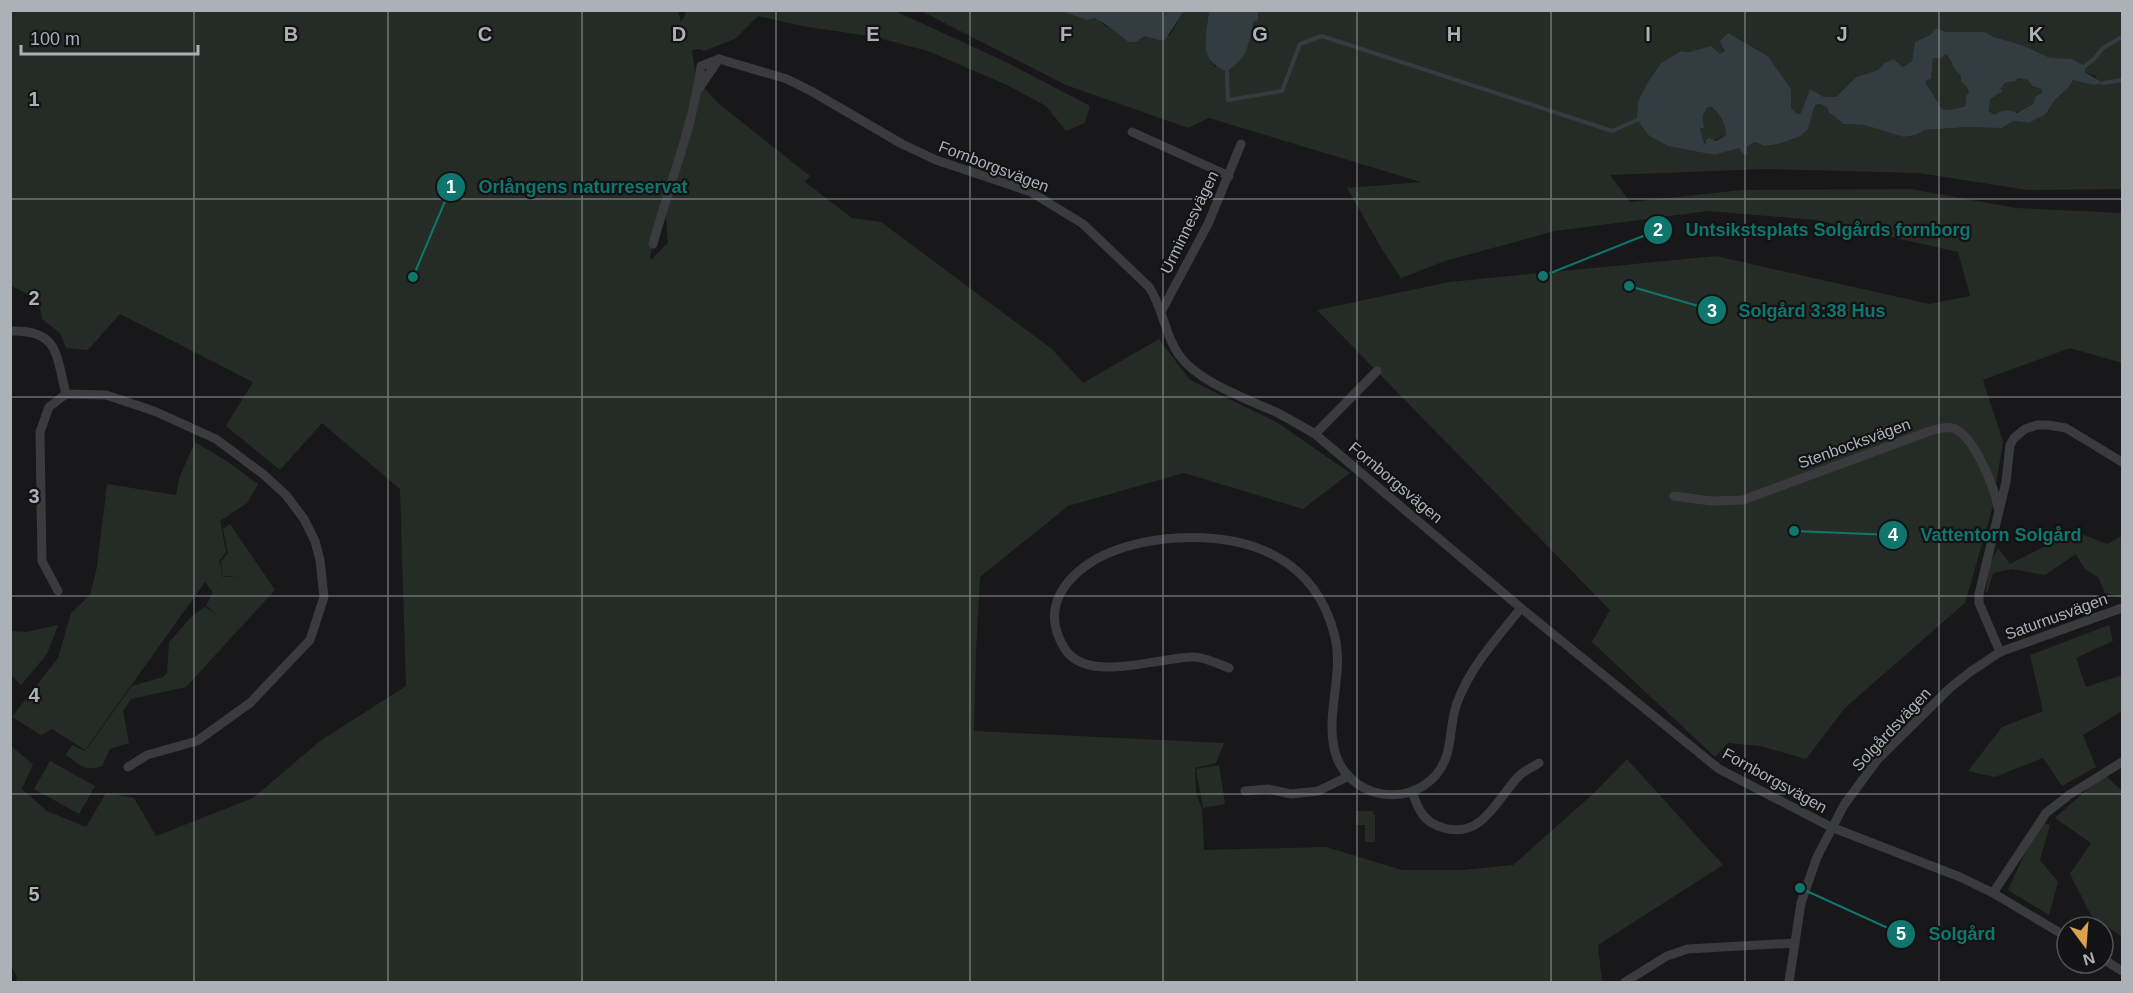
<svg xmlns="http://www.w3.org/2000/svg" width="2133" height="993" viewBox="0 0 2133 993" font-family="Helvetica,sans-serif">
  <rect width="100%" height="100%" fill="#18181a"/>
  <!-- green -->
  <g fill="#252c25" fill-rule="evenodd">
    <path d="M678,10L681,22L687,11H895L1008,63L1090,106L1085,123L1066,131L1046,106L1007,85L928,51L875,37L802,26L758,16L735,39L704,51L699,49L692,50L696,79L718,103L810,176L805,182L852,218L881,222L1052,349L1083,383L1159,339L1190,380L1278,423L1350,473L1303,509L1184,473L1068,506L980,577L976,654L974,731L1224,743L1216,763L1195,768L1196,793L1202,809L1204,850L1326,847L1402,870H1463L1513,865L1594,793L1627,759L1723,865L1598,945L1602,982H16L17,978L11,965V746L33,764L22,789L47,811L86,827L106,793L134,798L156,836L253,798L320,741L406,686L400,489L322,423L280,470L226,426L253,382L120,314L88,350L66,348L60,333L42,319L38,299L11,286V11ZM664,193L668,243L651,260L650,257Z"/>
    <path d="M921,11H1065L1067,13L1098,19L1105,26L1114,29L1128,42H1136L1145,36L1158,40L1170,35L1184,11H1209C1206,34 1200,48 1215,67L1251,33L1258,11H2122V189L2028,190L1918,173L1765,169L1610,175L1630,202L1742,190L1911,189L2016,208L2122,213V363L2070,348L1983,380L2003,442L1992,509L1965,603L1845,708L1806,759L1760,746L1728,743L1715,757L1592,642L1610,610L1317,310L1449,282L1716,256L1929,304L1970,296L1958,252L1816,220L1708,211L1555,231L1445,261L1401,278L1383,251L1347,188L1421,182L1209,118L1188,128L1066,85ZM1936,28L1947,32H1984L1994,37L2022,45L2050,59H2073L2085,72L2096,76L2093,85L2073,80L2069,87L2054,101L2046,114L2029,123L2013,121L1968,127L1925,130L1916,135L1905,137L1864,125L1843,124L1836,117L1829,113L1827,107L1820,104L1815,105L1808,129L1801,136L1779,144L1764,146L1755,142L1747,147L1744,155L1739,148L1715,155L1693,150L1648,135L1637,120L1648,82L1661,63L1681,51L1720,54L1725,51L1728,33L1768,56L1791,89V108L1796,114H1801L1810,89L1824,97H1836L1856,77L1878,70L1884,63L1892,59L1903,67L1912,61L1915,42L1930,35Z"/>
    <path d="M1946,54L1968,87L1969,94L1966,106L1949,110L1942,109L1926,83L1927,79L1931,78L1933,58Z"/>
    <path d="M2018,78L2028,80L2032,86L2041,89L2042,93C2028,112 2016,113 1995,115L1989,110L1990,99L2005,83L2015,81Z"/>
    <path d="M1712,107C1721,116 1725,122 1726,135L1706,144H1704L1700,128L1704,127L1703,115L1707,108Z"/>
    <path d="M195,442L225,460L258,484L247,503L220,521L226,552L218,563H220L223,577L238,576H223L221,562L228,553L223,529L230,524L275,590L186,687L131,699L123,711L129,743L110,749L102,766C85,772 80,765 66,755L72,745L85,751L132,686L163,677L167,673L169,642L194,614L205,607L220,616L206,606L213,592L205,582L85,750L52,729L41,735L12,717L58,658L71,613L90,595L97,567L107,484L176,495L180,476Z"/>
    <path d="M2068,529L2107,544L2122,536V597L2105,593L2098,577L2085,569L2076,554L2045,575L2012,569L1993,573L1987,594L1986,591L1990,564L1998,548L2010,564L2055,541Z"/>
    <path d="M58,625L47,654L21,685L11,675V631L26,632Z"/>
    <path d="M2109,625L2113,641L2076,658L2086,687L2122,675V711L2083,735L2096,767L2062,786L2043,758L1995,777L1968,771L2002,727L2043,711L2030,655Z"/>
    <path d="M50,761L95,786L79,814L34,789Z"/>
    <path d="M1219,765L1225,804L1203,808L1196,769Z"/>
    <path d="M2104,774L2122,791L2121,936L2091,915L2070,874L2091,843L2055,818Z"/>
    <path d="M1356,811H1373V814H1375V842H1365V825H1356Z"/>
    <path d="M2039,822L2050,825L2040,860L2058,882L2049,915L2008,890Z"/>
  </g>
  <!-- water -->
  <g fill="#333c41" fill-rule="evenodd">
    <path d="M1065,11H1184L1165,40H1158L1145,36L1136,42H1128C1118,33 1105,23 1094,18L1087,20L1067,13Z"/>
    <path d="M1209,11H1258V20L1254,22C1247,46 1249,57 1227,71C1197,61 1206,36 1209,11Z"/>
    <path d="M1936,28L1947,32H1984L1994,37L2022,45L2050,58L2072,59L2085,66V72L2103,83L2093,85L2073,80L2069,87L2054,101L2046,114L2029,123L2013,121L2002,128L1968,127L1925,130L1916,135L1904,137L1864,125L1843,124L1836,117L1829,113L1827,107L1820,104L1815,105L1808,129L1801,136L1779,144L1764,146L1755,142L1747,147V155H1744L1739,148L1715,155L1668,146L1648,135L1637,120L1638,102L1648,82L1661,63L1681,51L1690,52L1711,46L1720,54L1725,51L1720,41L1728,33L1768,56L1791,89V108L1797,114L1801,113L1810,89L1824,97H1836L1856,77L1878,70L1884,63L1893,59L1903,67L1912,61L1915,42L1930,35ZM1946,54C1952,61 1954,70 1961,76V81L1967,87L1969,94L1966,95V106L1949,110L1942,109L1926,83L1927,80L1931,79L1933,58H1941ZM2018,78L2028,80L2032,86L2041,89L2042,93L2036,96L2033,104L2017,113C2010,109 2001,110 1995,115L1989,111L1990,99L2003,91L2000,89L2005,83L2016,81ZM1712,107C1721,116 1725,122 1726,135L1716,141L1709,138L1706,140V144L1704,143L1700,128H1704L1703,115L1707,108Z"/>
  </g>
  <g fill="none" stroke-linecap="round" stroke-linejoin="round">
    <!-- stream -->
    <g stroke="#333c41" stroke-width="4">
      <path d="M2085,66L2094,59L2103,48L2122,37"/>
      <path d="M1227,71L1228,100L1282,91L1300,44L1322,36L1612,131L1637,120"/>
      <path d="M2103,83L2122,80"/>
    </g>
    <!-- minor -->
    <g stroke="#3a3b3e" stroke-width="9">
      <path d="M700,87L719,59"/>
      <path d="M1132,132L1229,176"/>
      <path d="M653,244C669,185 693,127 701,66L719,59L787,79L811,91L902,144L936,160L1031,192L1083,224L1149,287C1163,307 1164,334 1179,355C1199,383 1248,399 1278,413C1291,420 1303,427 1315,434L1521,608L1719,769L1831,827L1960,877L1993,893L2067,937"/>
      <path d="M1161,312L1208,224L1241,144"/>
      <path d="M10,331C59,329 56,355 66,394"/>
      <path d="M1315,434L1377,371"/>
      <path d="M1674,496L1711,501L1743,500L1930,431C1938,429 1949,425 1957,430C1975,440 1995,488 1998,508"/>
      <path d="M58,591L42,561L40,432L49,407L66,394L106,395L154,411L216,439L263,474L286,495L304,519L315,541L320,560L324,597L310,640L250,703L197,741L147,755L128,767"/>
      <path d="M2000,652L1979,603V594L2006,482L2010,445L2014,438L2025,429L2037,425H2048L2066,428L2122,462"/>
      <path d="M1229,668C1219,664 1206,658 1195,657C1162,656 1088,685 1065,649C1040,610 1063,578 1098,558C1121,546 1149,540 1176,538C1250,534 1316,558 1335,637C1344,675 1325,714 1335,752C1347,796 1405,810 1436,775C1454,754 1448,728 1457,703C1470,667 1497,638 1521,608"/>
      <path d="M1245,791L1268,789L1291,794L1318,791L1347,777"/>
      <path d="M1412,791C1418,810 1424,823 1444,828C1483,839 1497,798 1519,776C1525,770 1533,767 1539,763"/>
      <path d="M1993,893L2046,813L2069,795L2122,762"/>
      <path d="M2103,959L2122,971"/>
      <path d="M1625,982L1667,956L1688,949L1795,943"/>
      <path d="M1789,982L1801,903L1817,857L1844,805L1878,759L1950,688L1970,672L2000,652L2122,608"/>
    </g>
  </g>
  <!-- grid -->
  <path fill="none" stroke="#acb1b8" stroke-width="1.5" stroke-opacity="0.55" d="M194,10V982M388,10V982M582,10V982M776,10V982M970,10V982M1163,10V982M1357,10V982M1551,10V982M1745,10V982M1939,10V982M10,199H2122M10,397H2122M10,596H2122M10,794H2122"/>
  <g text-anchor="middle" stroke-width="4.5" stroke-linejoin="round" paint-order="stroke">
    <!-- street labels -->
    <g font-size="16" fill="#acb1b8" stroke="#131315">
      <text transform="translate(994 166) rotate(21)" y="6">Fornborgsvägen</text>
      <text transform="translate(1189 222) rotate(-64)" y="6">Urminnesvägen</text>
      <text transform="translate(1854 443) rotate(-20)" y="6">Stenbocksvägen</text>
      <text transform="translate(1396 482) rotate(40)" y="6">Fornborgsvägen</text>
      <text transform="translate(2056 616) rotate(-20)" y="6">Saturnusvägen</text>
      <text transform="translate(1891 729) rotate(-47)" y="6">Solgårdsvägen</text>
      <text transform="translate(1775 780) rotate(29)" y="6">Fornborgsvägen</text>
    </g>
  </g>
  <g font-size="20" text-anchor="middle" font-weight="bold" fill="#acb1b8" stroke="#131315" stroke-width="4.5" stroke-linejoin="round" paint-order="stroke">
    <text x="291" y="41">B</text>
    <text x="485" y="41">C</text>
    <text x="679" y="41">D</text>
    <text x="873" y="41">E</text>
    <text x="1066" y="41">F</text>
    <text x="1260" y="41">G</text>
    <text x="1454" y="41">H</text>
    <text x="1648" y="41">I</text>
    <text x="1842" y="41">J</text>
    <text x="2036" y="41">K</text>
    <text x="34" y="106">1</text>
    <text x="34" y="305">2</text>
    <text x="34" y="503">3</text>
    <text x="34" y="702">4</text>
    <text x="34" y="901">5</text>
  </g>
  <!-- callouts -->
  <path fill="none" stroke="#0f766e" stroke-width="2" d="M413 277L451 187M1543 276L1658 230M1629 286L1712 310M1794 531L1893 535M1800 888L1901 934"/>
  <g fill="#0f766e" stroke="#131315" stroke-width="2">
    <circle cx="413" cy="277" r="6"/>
    <circle cx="1543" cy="276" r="6"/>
    <circle cx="1629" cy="286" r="6"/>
    <circle cx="1794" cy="531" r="6"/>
    <circle cx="1800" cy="888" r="6"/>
    <circle cx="451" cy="187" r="15"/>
    <circle cx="1658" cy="230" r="15"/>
    <circle cx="1712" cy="310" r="15"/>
    <circle cx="1893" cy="535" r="15"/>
    <circle cx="1901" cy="934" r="15"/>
  </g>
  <g font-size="18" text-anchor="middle" font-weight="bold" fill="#fff">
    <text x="451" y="193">1</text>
    <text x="1658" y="236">2</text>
    <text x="1712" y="317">3</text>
    <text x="1893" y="541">4</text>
    <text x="1901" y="940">5</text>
  </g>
  <g font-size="18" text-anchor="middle" font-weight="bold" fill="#0f766e" stroke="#131315" stroke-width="4.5" stroke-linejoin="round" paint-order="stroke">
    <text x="583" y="193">Orlångens naturreservat</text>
    <text x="1828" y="236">Untsikstsplats Solgårds fornborg</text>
    <text x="1812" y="317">Solgård 3:38 Hus</text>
    <text x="2001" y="541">Vattentorn Solgård</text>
    <text x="1962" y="940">Solgård</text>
  </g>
  <!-- border -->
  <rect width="2133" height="993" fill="none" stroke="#acb1b8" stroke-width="24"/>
  <!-- north arrow -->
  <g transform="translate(2085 945) rotate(164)"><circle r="28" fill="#131315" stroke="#505256" stroke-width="1.5"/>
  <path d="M0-4.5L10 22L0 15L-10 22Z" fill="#dda04d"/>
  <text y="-9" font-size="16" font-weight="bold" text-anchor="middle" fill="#acb1b8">N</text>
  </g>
  <!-- scale -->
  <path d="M21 45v9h177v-9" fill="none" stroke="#acb1b8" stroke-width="3"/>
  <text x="30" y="45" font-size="18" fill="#acb1b8" stroke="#131315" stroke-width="4.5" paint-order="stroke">100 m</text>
</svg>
